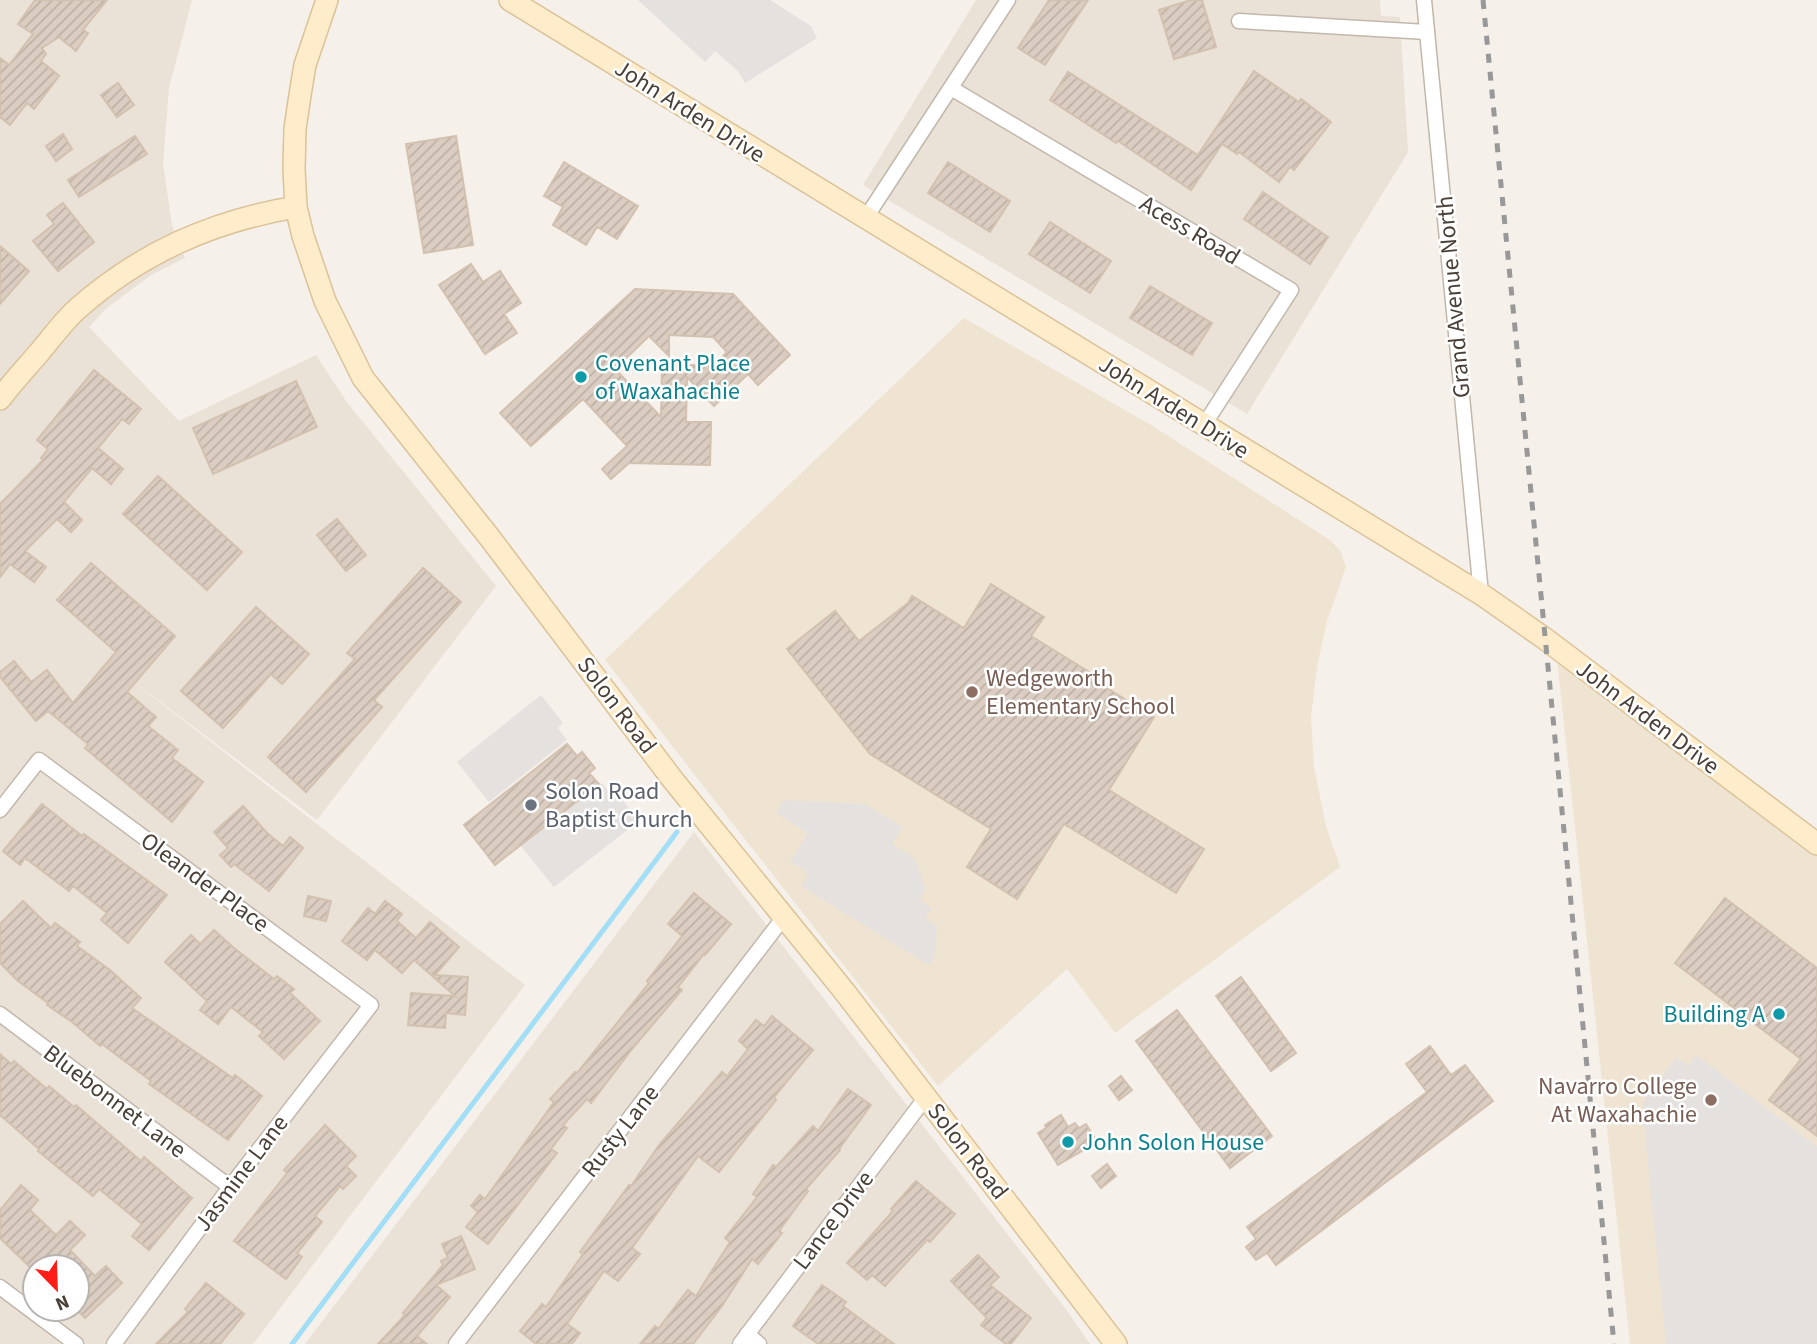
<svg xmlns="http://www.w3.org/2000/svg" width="1817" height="1344" viewBox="0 0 1817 1344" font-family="'Source Sans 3',sans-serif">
  <defs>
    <pattern id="building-hatch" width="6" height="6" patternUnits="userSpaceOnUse" patternTransform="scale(1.75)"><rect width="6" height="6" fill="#dbcdc1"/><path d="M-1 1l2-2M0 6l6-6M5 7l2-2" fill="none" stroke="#bdb1a6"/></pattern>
  </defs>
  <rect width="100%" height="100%" fill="#f5f0e9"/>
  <!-- residential -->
  <g fill="#eae1d7" fill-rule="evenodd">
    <path d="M0,0H192L169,88L163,164L172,225L185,258L151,275L108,307L89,327L179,421L316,355L346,401L496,586L317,820L113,666L525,985L253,1344H0ZM35,1267H77V1309H35Z"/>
    <path d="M976,0H1380L1381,16L1400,17L1408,152L1247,414L863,185Z"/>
    <path d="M694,832L1065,1308L1090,1344H305Z"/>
  </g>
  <!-- education -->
  <g fill="#efe4d2">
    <path d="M964,318L1151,425L1330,540L1340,550L1346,567L1327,621L1317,667L1311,717L1314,767L1326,826L1340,867L1115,1033L1067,969L938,1086L605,660Z"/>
    <path d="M1557,659L1817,856V1344H1630Z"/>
  </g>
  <!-- parking -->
  <g fill="#e4e1de">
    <path d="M638,0H770L811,26L817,38L745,83L738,71L715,51L705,62Z"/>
    <path d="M541,695L563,723L558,728L567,740L489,802L457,762Z"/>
    <path d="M602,783L612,796L617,793L639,821L554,887L521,846Z"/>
    <path d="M784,800L865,804L902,827L892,844L914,858L926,888L919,900L931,908L925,918L937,927L936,953L929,965L801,886L809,873L790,861L808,833L776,813Z"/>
    <path d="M1696,1055L1817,1147V1344H1666L1643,1113L1645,1099L1676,1058L1689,1066Z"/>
  </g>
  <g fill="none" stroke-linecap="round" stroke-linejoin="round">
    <!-- stream -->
    <path stroke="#a2def5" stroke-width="5" d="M292,1344L677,832"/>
  </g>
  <!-- building -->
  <g fill="url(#building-hatch)" stroke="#d3c1b0" stroke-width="2" fill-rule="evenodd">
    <path d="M35,0H107L83,30L88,33L76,51L59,37L42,48L46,54L41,61L59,76L34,109L27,103L10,125L0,117V58L9,65L33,34L18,24Z"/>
    <path d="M1049,0H1088L1045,65L1018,48Z"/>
    <path d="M1191,0H1202L1216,47L1174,59L1159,10Z"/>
    <path d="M1254,71L1299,102L1301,99L1331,122L1294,170L1290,167L1279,182L1239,152L1237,154L1222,144L1191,190L1118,141L1116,143L1050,100L1068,72L1198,155Z"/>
    <path d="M118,83L134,105L117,117L101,95Z"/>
    <path d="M63,134L72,149L56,161L46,146Z"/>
    <path d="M135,136L147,154L79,197L68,180Z"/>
    <path d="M456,136L473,245L424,253L406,144Z"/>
    <path d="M564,162L638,206L617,239L597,227L586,245L553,225L563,207L544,196Z"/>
    <path d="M948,162L1010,201L990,232L928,193Z"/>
    <path d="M1263,192L1328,237L1310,264L1244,219Z"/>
    <path d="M63,203L94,242L58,271L33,241L54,224L47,215Z"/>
    <path d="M1050,222L1111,261L1090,293L1029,254Z"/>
    <path d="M0,246L29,271L0,304Z"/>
    <path d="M471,264L483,282L500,271L521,303L504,314L517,333L485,354L439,285Z"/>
    <path d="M1150,286L1212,323L1192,355L1130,318Z"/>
    <path d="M635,289L733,294L790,355L758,385L748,374L714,406L687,377L686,422H711L710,465L629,463L611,479L602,469L627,446L583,399L531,446L500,413ZM669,335L713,337L727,352L714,366L662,364L661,417L615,369L649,336L669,356Z"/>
    <path d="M94,370L141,409L129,424L122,419L98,448L123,469L111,484L92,468L64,502L82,520L71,532L57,519L25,551L46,567L34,582L10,564L0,577V504L43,460L41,458L48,449L37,440Z"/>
    <path d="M296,381L317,427L213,474L193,428Z"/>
    <path d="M158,476L242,552L207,590L123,514Z"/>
    <path d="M337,519L366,555L346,571L317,535Z"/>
    <path d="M91,563L175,636L127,692L156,717L148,726L178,750L172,758L203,782L172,822L85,748L88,744L48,711L36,721L0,677V672L14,661L31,682L47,670L73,703L116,652L57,600Z"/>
    <path d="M423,568L461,602L374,700L382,707L306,792L268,757L355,659L347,653Z"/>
    <path d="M991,584L1044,617L1031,636L1091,673L1089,677L1154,717L1109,790L1204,849L1176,893L1064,824L1017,899L967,867L991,829L870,754L787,649L835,611L859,641L908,603L912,596L964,628Z"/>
    <path d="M256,607L309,654L282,684L271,674L223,728L181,691Z"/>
    <path d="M567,744L577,756L582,752L595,768L589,773L599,784L495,865L464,825Z"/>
    <path d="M42,804L82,836L84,834L167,895L128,943L101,920L107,913L73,886L69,891L25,858L20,865L3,851Z"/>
    <path d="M243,806L267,833L283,846L290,837L303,848L269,891L234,864L231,867L220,855L228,848L214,832Z"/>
    <path d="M694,893L731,924L705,955L704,954L678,987L682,990L632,1049L591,1103L587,1099L563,1125L567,1128L551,1149L557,1153L488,1244L466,1227L478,1212L471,1206L480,1195L485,1199L554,1102L550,1099L575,1072L577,1073L649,983L647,981L682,936L668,924Z"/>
    <path d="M308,896L331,901L326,921L304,916Z"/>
    <path d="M1725,898L1817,968V1136L1769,1100L1801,1059L1675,963Z"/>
    <path d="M23,901L51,928L55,923L80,942L77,946L110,970L141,998L132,1008L233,1078L235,1075L262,1096L228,1140L149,1084L151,1081L102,1044L100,1046L72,1022L47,1005L48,1003L18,981L0,963V924Z"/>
    <path d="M385,901L402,914L397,921L416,938L430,922L459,947L435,975L468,977L465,1015L446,1013L445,1028L408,1025L411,993L455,996L414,960L402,973L375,950L367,960L342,941L368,908L375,914Z"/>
    <path d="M214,930L234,948L274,979L277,976L294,989L290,993L320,1021L284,1059L259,1036L263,1032L231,1007L218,1024L200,1010L207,1001L165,962L191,935L200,944Z"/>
    <path d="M1241,977L1296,1053L1271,1071L1216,996Z"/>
    <path d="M1177,1010L1272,1136L1230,1168L1136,1041Z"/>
    <path d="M772,1016L813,1050L774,1097L776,1100L719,1172L698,1156L632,1248L640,1254L618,1281L604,1271L567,1324L580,1333L572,1344H536L520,1331L542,1304L546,1307L583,1254L580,1252L629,1185L631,1186L659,1145L722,1072L727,1076L748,1049L739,1041L756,1020L764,1026Z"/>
    <path d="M1430,1046L1451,1075L1465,1065L1493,1101L1276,1265L1267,1253L1256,1260L1246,1247L1256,1239L1247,1227L1427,1092L1406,1064Z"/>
    <path d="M0,1054L11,1064L14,1061L47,1089L49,1086L74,1107L76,1105L141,1161L144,1157L192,1198L149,1250L132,1236L142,1224L99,1189L93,1196L38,1151L39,1149L0,1115Z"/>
    <path d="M1121,1076L1132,1090L1119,1100L1109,1086Z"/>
    <path d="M848,1089L871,1105L839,1149L840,1150L806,1189L808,1191L779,1231L782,1233L758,1264L752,1259L722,1306L693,1344H640L655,1326L658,1329L688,1290L696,1296L730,1242L725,1238L757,1197L753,1194L773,1165L776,1167L813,1126L818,1131Z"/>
    <path d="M1061,1115L1068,1127L1075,1123L1079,1128L1086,1124L1096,1140L1090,1143L1092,1145L1058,1165L1038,1133L1046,1128L1045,1125Z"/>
    <path d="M325,1125L356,1156L346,1166L356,1176L343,1189L340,1186L315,1216L322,1222L297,1253L302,1257L286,1279L234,1241L287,1173L284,1170Z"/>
    <path d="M1107,1164L1116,1176L1101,1188L1092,1176Z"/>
    <path d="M916,1181L955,1214L930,1242L927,1240L885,1286L872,1275L867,1280L847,1263L893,1211L891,1209Z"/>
    <path d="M21,1185L38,1200L30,1210L56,1235L70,1221L85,1235L70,1250L95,1276L106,1266L122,1283L85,1318L77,1310V1267L35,1266V1272L0,1238V1210Z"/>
    <path d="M461,1236L475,1269L436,1285L450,1297L417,1336L427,1344H378L405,1315L403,1313L443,1265L441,1261L448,1258L442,1244Z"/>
    <path d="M978,1255L999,1277L990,1285L1031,1318L1011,1344H1006L981,1325L987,1318L951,1281Z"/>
    <path d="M206,1283L244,1314L220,1344H156L188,1312L185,1309Z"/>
    <path d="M822,1285L846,1302L843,1306L894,1344H818L793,1326Z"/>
  </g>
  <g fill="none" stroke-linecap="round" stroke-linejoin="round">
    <!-- street casing -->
    <g stroke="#c2b7ab" stroke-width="17">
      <g id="street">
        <path d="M1424,0L1481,594"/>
        <path d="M1239,21L1427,32"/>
        <path d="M951,88L1291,290L1204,425"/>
        <path d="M865,219L1008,0"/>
        <path d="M0,810L39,760L371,1005L230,1187L114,1344"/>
        <path d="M0,1014L230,1187"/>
        <path d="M0,1287L76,1344"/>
        <path d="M747,1334L759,1344"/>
        <path d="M456,1344L784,917"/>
        <path d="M740,1344L926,1097"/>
      </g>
    </g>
    <!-- secondary casing -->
    <g stroke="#dbc298" stroke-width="24">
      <g id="secondary">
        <path d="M327,0L305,65L300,95L295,129L294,169L296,207L303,236L325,301L363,378L490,538L673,780L844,991L1116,1344"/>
        <path d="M510,0L1481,594L1544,638L1817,844"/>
        <path d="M0,399C11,384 25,369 38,354C50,340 62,323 76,310C140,253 212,221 296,207"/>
      </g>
    </g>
    <!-- street -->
    <use href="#street" stroke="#fff" stroke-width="14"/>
    <!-- secondary -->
    <use href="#secondary" stroke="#ffecca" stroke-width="21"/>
    <!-- rail -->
    <path stroke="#989898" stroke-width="5" stroke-dasharray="9 9" stroke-linecap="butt" d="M1483,0L1614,1344"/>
  </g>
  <!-- markers -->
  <g fill="#0f9aa8" stroke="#fff" stroke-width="2.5">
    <circle cx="581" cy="377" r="7"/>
    <circle cx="1779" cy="1014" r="7"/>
    <circle cx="1068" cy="1142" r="7"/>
  </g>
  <g fill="#8d6e63" stroke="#fff" stroke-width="2.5">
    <circle cx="972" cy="692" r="7"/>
    <circle cx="1711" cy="1100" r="7"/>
  </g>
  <circle fill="#6b7280" stroke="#fff" stroke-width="2.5" cx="531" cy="805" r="7"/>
  <g text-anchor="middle" stroke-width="5" stroke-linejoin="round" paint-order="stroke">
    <!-- street labels -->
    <g font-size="24" fill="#4a4037" stroke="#fff">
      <text transform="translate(690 111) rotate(32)" y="8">John Arden Drive</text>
      <text transform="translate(1190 230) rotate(31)" y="8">Acess Road</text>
      <text transform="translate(1453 297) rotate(-95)" y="8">Grand Avenue North</text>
      <text transform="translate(1174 407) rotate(32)" y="8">John Arden Drive</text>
      <text transform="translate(617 705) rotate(53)" y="8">Solon Road</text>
      <text transform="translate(1648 717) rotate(37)" y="8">John Arden Drive</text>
      <text transform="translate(205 882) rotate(36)" y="8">Oleander Place</text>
      <text transform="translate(115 1101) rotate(37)" y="8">Bluebonnet Lane</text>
      <text transform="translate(620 1131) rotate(-52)" y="8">Rusty Lane</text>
      <text transform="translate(968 1151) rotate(52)" y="8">Solon Road</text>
      <text transform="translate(241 1173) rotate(-53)" y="8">Jasmine Lane</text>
      <text transform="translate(833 1220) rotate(-53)" y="8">Lance Drive</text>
    </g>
    <!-- culture labels -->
    <g font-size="24" fill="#0d838f" stroke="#fff" text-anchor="start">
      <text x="595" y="371">Covenant Place<tspan x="595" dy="28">of Waxahachie</tspan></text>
      <text x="1765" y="1022" text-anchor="end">Building A</text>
      <text x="1082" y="1150">John Solon House</text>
    </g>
    <!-- education labels -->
    <g font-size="24" fill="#785e54" stroke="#fff" text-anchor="start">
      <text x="986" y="686">Wedgeworth<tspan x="986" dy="28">Elementary School</tspan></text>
      <text x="1697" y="1094" text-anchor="end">Navarro College<tspan x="1697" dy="28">At Waxahachie</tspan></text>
    </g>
    <!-- worship labels -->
    <g font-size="24" fill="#5b616d" stroke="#fff" text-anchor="start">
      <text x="545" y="799">Solon Road<tspan x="545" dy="28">Baptist Church</tspan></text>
    </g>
  </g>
  <!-- north arrow -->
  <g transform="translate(56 1288) rotate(157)"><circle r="33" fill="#ffffff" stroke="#b7b3af" stroke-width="2"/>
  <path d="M0-5L12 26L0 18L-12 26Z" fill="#ff1d17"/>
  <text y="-10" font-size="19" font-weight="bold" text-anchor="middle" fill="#4a4037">N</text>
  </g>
</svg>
